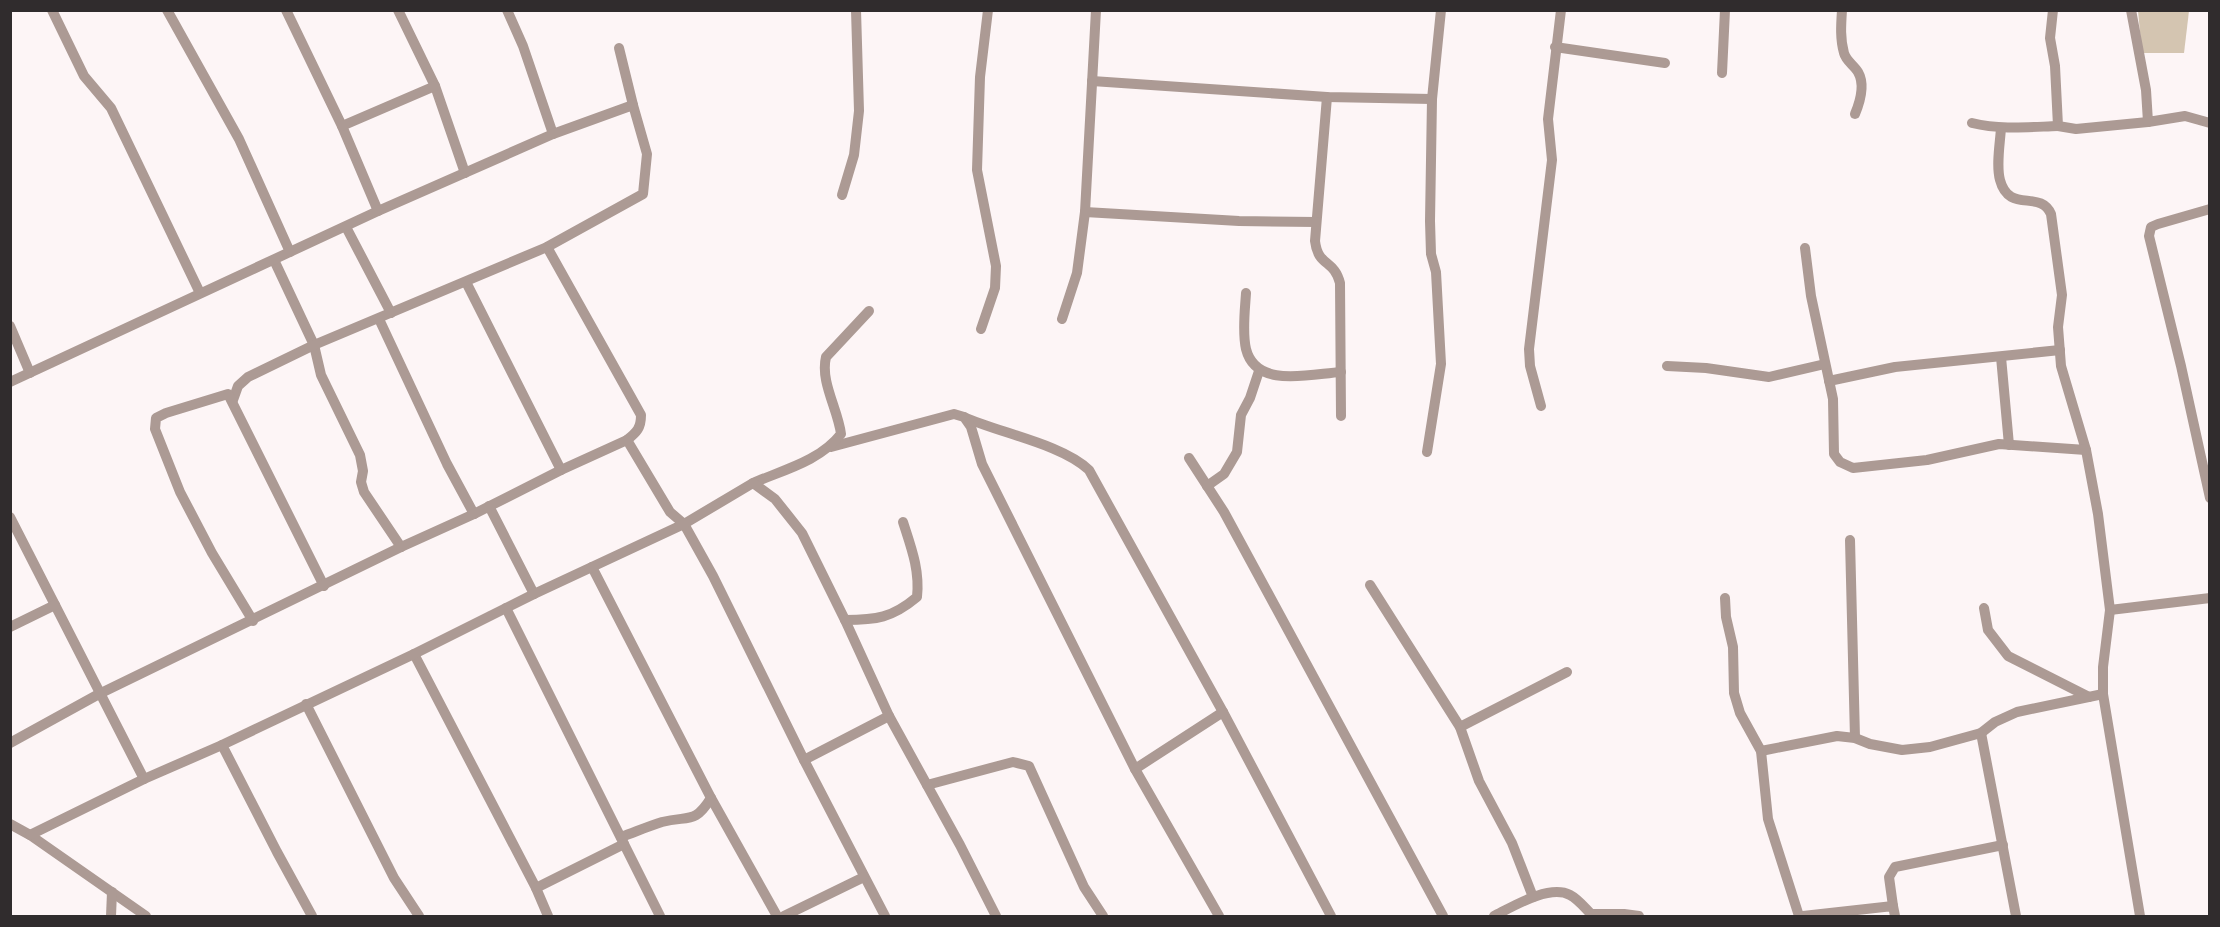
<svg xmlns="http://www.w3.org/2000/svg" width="2220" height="927" viewBox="0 0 2220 927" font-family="'PT Sans Narrow',sans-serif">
  <rect width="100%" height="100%" fill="#fdf5f6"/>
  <!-- green -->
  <path fill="#d4c5b1" d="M2138,11H2189L2184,53H2142Z"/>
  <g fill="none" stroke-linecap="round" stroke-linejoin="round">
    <!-- street -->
    <g stroke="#ac9a94" stroke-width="10">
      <path d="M52,10L84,76L111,108L200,293"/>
      <path d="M167,10L239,139L290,252"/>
      <path d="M286,10L342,126L378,211"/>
      <path d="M398,10L435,86L465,173"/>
      <path d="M507,10L523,46L553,134"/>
      <path d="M1842,10C1841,25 1840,39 1844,53C1846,61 1854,65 1858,72C1865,84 1860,102 1855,114"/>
      <path d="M2053,10L2050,38L2055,66L2058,126L2076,129L2148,122"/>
      <path d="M2131,10L2146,90L2148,122L2185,116L2210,123"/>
      <path d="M1555,47L1665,63"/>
      <path d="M619,48L633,105"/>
      <path d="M1722,73L1725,10"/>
      <path d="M1092,81L1327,97L1432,99"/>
      <path d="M1327,97L1315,241C1318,267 1334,259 1340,283L1341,416"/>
      <path d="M1972,123C2001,130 2029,127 2058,126"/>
      <path d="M342,126L435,86"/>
      <path d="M2001,128C2000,144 1996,165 2000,180C2009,214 2040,189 2051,214L2062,295L2058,327L2061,366L2086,450L2098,514L2110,610L2103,667V694L2140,916"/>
      <path d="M842,195L854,155L859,111L856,10"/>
      <path d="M2210,209L2158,224L2151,227L2149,236L2181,366L2210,498"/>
      <path d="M1085,212L1239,221L1316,222"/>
      <path d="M346,227L391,313"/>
      <path d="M547,247L641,415C641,428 637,432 627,440"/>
      <path d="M1805,248L1811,296L1833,399L1834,454L1840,462L1853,468L1927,460L1999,444L2086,450"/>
      <path d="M274,260L314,345L321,375L360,455L363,471L361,482L364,492L401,547"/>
      <path d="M466,282L561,470"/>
      <path d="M1246,293C1245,310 1242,332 1246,349C1256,389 1310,374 1341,372"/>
      <path d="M379,319L447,464L474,514"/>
      <path d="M1062,319L1077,273L1085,212L1096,10"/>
      <path d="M10,326L30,373"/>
      <path d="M981,329L995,288L996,266L977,170L980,77L988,10"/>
      <path d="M2001,357L2009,445"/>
      <path d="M1667,366L1706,368L1769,377L1825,364"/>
      <path d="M1829,381L1895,367L2060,350"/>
      <path d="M10,382L378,211L553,134L633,105L647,154L643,194L547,247L314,345L248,377L238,386L233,400"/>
      <path d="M1541,406L1530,366L1529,349L1552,160L1548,119L1561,10"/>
      <path d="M964,417C999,433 1062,444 1089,470L1223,712L1331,916"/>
      <path d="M831,447L954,414L964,417L971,427L982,464L1135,769L1219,916"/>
      <path d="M1427,452L1441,364L1436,272L1431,254L1430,221L1432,99L1441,10"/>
      <path d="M1189,458L1224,512L1443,916"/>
      <path d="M753,483C783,470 820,461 841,434C838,409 820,382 826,357L869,311"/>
      <path d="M1207,486L1224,474L1237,452L1241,415L1250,398L1259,371"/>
      <path d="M489,506L534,594"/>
      <path d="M10,517L144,779"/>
      <path d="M1850,540L1855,738"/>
      <path d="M592,567L711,798L777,916"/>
      <path d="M1370,585L1460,727L1479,781L1512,843L1533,897"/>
      <path d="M1725,598L1726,617L1733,647L1734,693L1740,713L1761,751L1768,819L1799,916"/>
      <path d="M506,608L660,916"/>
      <path d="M1984,608L1988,630L2008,656L2089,697"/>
      <path d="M2110,610L2210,598"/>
      <path d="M845,620C876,620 892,618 917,597C920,570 911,547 903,522"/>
      <path d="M253,621L212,553L180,492L155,429L156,418L166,413L228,394L324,586"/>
      <path d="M10,627L55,605"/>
      <path d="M414,654L536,888L548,916"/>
      <path d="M306,704L394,878L419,916"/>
      <path d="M1460,727L1567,672"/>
      <path d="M1981,733L2016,916"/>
      <path d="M10,743L99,694L401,547L474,514L561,470L627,440L670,512L684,524L713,576L804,760L885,916"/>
      <path d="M222,745L277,852L312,916"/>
      <path d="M1761,751L1837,736L1855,738L1870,744L1902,750L1930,747L1981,733L1995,722L2017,712L2103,694"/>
      <path d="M804,760L889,716"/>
      <path d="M1135,769L1223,712"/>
      <path d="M927,785L1013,762L1029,766L1084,887L1103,916"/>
      <path d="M10,824L30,835L146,916"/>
      <path d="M30,835L144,779L222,745L414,654L534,594L684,524L753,483L775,499L802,533L845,620L889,716L960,845L996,916"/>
      <path d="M621,837C635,832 649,826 662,822C689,815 694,825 711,798"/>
      <path d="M536,888L624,844"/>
      <path d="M1893,906L1889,877L1895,867L2003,845"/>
      <path d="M111,916L112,892"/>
      <path d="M784,916L864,877"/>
      <path d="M1494,916C1512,907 1549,884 1570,895C1578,899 1585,908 1591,914H1624L1639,916"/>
      <path d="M1803,916L1893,906L1895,916"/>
    </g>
  </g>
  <!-- border -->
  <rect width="2220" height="927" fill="none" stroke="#302c2d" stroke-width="24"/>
</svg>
